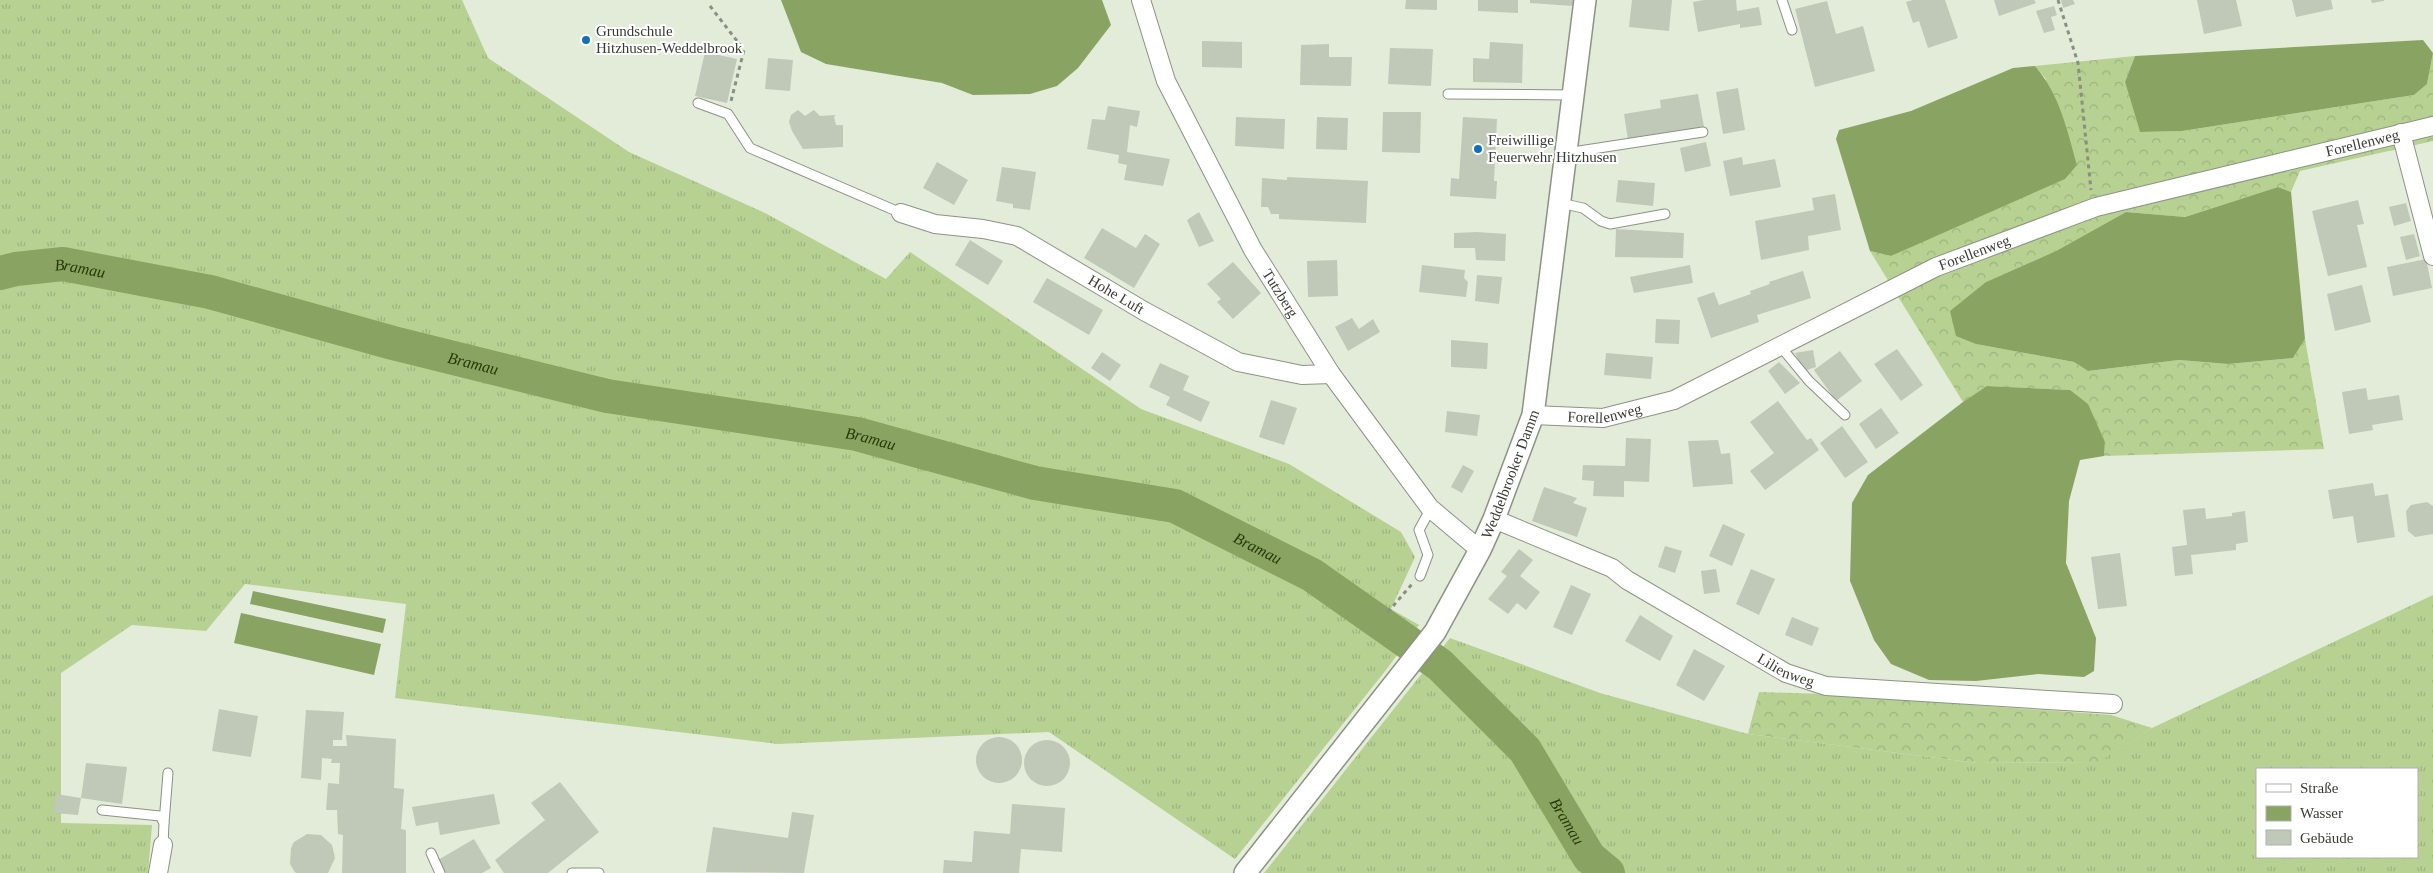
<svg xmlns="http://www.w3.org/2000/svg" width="2433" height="873" viewBox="0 0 2433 873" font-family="Georgia,serif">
  <defs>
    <pattern id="grass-tufts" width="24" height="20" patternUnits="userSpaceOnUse" patternTransform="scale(1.25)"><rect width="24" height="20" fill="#b6d191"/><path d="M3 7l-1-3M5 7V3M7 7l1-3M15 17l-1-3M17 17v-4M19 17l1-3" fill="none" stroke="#9db47e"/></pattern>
    <pattern id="forest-crowns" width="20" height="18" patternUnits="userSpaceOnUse" patternTransform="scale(1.25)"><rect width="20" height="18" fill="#b6d191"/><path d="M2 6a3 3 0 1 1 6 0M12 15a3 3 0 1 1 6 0" fill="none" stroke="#9db47e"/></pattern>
  </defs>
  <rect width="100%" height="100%" fill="#e3ebd9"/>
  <!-- grass -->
  <g fill="url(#grass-tufts)" fill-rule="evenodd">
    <path d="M0,0H462L488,58L629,152L765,213L886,279L910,252L1141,409L1289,464L1401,532L1415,557L1391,609L1419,625L1386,670L1235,859L1049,732L778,744L395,698L406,604L245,584L206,631L132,625L61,673V823L152,825L148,873H0Z"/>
    <path d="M2433,595V873H1264L1450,638L1600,693L1748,734L1977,763L2097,762L2152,728ZM2257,769H2417V857H2257Z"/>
  </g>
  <!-- forest -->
  <g fill="url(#forest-crowns)">
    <path d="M2433,53V141L2300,171L2291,192L2278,187L2185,217L2126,212L2056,251L1986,282L1976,344L2074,362L2088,371L2179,360L2228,364L2293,358L2305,339L2324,449L2104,456L2105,442L2070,390L1988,386L1963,402L1870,251L1891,256L1943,231L2046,79L2035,66L2135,56L2125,82L2140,132L2182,131L2414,95L2427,84Z"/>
    <path d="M1759,692L1823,694L2111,715L2152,728L2098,762L1977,763L1748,734Z"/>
  </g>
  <!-- water -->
  <g fill="#89a462">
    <path d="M781,0H1102L1111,25L1078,68L1057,86L1030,94L973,95L942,83L826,64L801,52Z"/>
    <path d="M2423,40L2433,53L2427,84L2414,95L2182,131L2140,132L2125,82L2135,56Z"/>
    <path d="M2035,66C2060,95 2067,130 2077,165L2065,179L1891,256L1870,251L1836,139L1839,130L1911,111L2013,68Z"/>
    <path d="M2278,187L2291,192L2305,339L2293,358L2228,364L2179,360L2088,371L2074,362L1976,344L1956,336L1950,311L1986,282L2056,251L2126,212L2185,217Z"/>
    <path d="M1987,386L2070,390L2088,404L2105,442L2104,456L2080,460L2069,501L2066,563L2096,638L2094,671L2084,677L2038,674L1976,681L1929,680L1891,664L1874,640L1850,581L1852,503L1868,475L1963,402Z"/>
    <path d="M253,591L386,619L383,633L250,604Z"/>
    <path d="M241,613L381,644L374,675L234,643Z"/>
  </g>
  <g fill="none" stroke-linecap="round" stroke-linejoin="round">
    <!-- river -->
    <path stroke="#89a462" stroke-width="34" id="s1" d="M0,273L16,269L63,264L210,292L393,343L607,396L857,434L1035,483L1175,506L1312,575L1440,665L1525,750L1589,857L1608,873"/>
  </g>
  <!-- building -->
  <g fill="#c0c8b7">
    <path d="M1406,0H1437V10L1405,9Z"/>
    <path d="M1478,0H1518V13L1478,11Z"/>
    <path d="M1530,0H1574L1573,6L1530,3Z"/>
    <path d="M1632,0H1672L1669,31L1629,27Z"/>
    <path d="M1704,0H1736L1737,11L1759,7L1762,25L1740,28V24L1698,32L1693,2Z"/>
    <path d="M1913,0H1945L1958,38L1928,48L1919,21L1913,23L1906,2Z"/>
    <path d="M1994,0H2034L2036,3L1999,16Z"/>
    <path d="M2061,0H2073L2075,4L2063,8Z"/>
    <path d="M2197,0H2236L2242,26L2204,34Z"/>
    <path d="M2292,0H2331L2333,9L2296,17Z"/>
    <path d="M2371,0H2384V1L2372,3Z"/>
    <path d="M1827,1L1836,34L1863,26L1875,71L1815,87L1795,9Z"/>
    <path d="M2054,6L2057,15L2051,17L2055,30L2044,33L2036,11Z"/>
    <path d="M1202,41L1242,42V68L1202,67Z"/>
    <path d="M1490,42L1523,44L1522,83L1473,82V58L1489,59Z"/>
    <path d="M1329,44V57H1352L1351,86L1300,85L1301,45Z"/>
    <path d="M1390,48L1433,49L1431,86L1388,84Z"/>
    <path d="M705,52L737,59L727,103L695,96Z"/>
    <path d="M768,58L793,60L790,91L765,89Z"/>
    <path d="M1738,88L1745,130L1723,134L1716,92Z"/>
    <path d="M1698,94L1704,127L1628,140L1624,114L1661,108L1660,100Z"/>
    <path d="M1108,106L1140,111L1137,127L1130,125L1127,152L1170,159L1163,186L1124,180L1127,165L1118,163L1119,155L1087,149L1092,119L1105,120Z"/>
    <path d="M798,110L805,116L814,110L820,116L836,115L834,117L836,125H843V147L803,149L792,131L789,122L791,115Z"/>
    <path d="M1383,112H1421L1420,153L1382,152Z"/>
    <path d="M1236,117L1285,119L1284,149L1235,146Z"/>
    <path d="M1317,117L1348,118L1347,150L1316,149Z"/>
    <path d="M1463,117L1497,119L1494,181H1497L1496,199L1450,196L1451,178L1459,179Z"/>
    <path d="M1706,142L1711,166L1685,172L1680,148Z"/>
    <path d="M1742,157L1743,165L1775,159L1781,187L1730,196L1723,161Z"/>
    <path d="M937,162L968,180L954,205L923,188Z"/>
    <path d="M1002,167L1036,172L1030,210L1013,208V204L996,201Z"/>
    <path d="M1287,177L1368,181L1366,223L1279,219V214H1271L1268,207H1261L1262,178L1287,180Z"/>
    <path d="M1618,180L1655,183L1653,206L1616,202Z"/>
    <path d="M1835,194L1841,230L1808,236L1809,250L1761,260L1755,221L1814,210L1812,198Z"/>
    <path d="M2358,200L2364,224L2357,225L2367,267L2328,276L2312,211Z"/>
    <path d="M2406,203L2411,221L2394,226L2389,207Z"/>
    <path d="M1199,212L1214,241L1199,247L1187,220Z"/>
    <path d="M1102,228L1136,248L1145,234L1160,244L1134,288L1084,258Z"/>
    <path d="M1616,229L1684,233L1683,258L1615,257Z"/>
    <path d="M1477,232L1506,234L1505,261L1476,260L1475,248H1454V233Z"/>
    <path d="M2414,234L2420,256L2406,260L2400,237Z"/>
    <path d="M970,240L1003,261L988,285L955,265Z"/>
    <path d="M2426,259L2432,288L2393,296L2387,267Z"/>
    <path d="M1337,260L1338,296L1308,297L1307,261Z"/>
    <path d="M1233,262L1261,293L1233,319L1217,302L1221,299L1207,284Z"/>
    <path d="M1422,265L1465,270L1464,278L1468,282L1466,297L1419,292Z"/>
    <path d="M1690,265L1693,283L1634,293L1630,277Z"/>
    <path d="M1803,271L1811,298L1757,315L1759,322L1711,338L1697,298L1714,292L1719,305L1751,294L1750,291L1770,284L1769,282Z"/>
    <path d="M1477,275L1502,277L1499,304L1475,301Z"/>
    <path d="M1047,278L1103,310L1089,335L1033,302Z"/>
    <path d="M2362,285L2371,322L2335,331L2327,294Z"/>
    <path d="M1352,318L1359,329L1373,319L1380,332L1348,351L1335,327Z"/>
    <path d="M1656,319L1680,320L1679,344L1655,343Z"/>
    <path d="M1451,340L1488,343L1487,369L1451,367Z"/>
    <path d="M1897,349L1923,385L1901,401L1874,364Z"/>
    <path d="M1813,350L1816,367L1804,371L1795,353Z"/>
    <path d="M1840,351L1862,381L1836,401L1814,370Z"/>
    <path d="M1102,352L1121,365L1110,381L1091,368Z"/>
    <path d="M1606,353L1653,357L1651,379L1604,375Z"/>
    <path d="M1779,362L1800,383L1785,394L1768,371Z"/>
    <path d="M1160,363L1189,376L1183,390L1210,402L1201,422L1166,405L1170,397L1149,387Z"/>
    <path d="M2366,388L2368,400L2399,395L2403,420L2372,425L2373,430L2349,434L2342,392Z"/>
    <path d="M1271,400L1297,408L1284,445L1259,437Z"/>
    <path d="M1778,401L1807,440L1811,438L1819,450L1765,490L1750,471L1774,453L1750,422Z"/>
    <path d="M1881,408L1899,433L1876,449L1859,424Z"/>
    <path d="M1447,411L1480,415L1477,436L1445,432Z"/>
    <path d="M1842,426L1868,462L1845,478L1820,443Z"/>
    <path d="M1626,438L1651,439L1649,482L1624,481V497L1593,496L1594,481L1582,480L1583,465L1625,466Z"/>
    <path d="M1718,440L1721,454L1730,453L1733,484L1693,487L1688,441Z"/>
    <path d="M1463,465L1474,471L1462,493L1451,487Z"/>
    <path d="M2373,483L2375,496L2388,494L2395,537L2357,543L2353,516L2333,519L2328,490Z"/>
    <path d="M1544,487L1577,498L1573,503L1587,508L1577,537L1532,521Z"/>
    <path d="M2427,502L2433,506V534L2415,537L2408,531L2406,511L2411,505Z"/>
    <path d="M2205,508L2206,519L2232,516V513L2245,511L2248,542L2236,544V550L2191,555L2193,574L2175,576L2172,547L2187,545L2183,510Z"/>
    <path d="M1723,524L1745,534L1732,566L1709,556Z"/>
    <path d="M1665,546L1682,551L1675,573L1658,567Z"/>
    <path d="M1519,549L1533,560L1520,576L1540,592L1526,610L1517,603L1508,614L1488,599L1507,576L1501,572Z"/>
    <path d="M2120,553L2127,606L2098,609L2091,557Z"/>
    <path d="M1716,569L1720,592L1704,594L1701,571Z"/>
    <path d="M1751,569L1775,579L1759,615L1736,604Z"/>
    <path d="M1571,585L1591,594L1572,635L1553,627Z"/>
    <path d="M1640,615L1673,636L1660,661L1625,641Z"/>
    <path d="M1792,617L1819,628L1812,646L1785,635Z"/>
    <path d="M1694,649L1725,666L1704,701L1676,685Z"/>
    <path d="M219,709L258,716L251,757L212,751Z"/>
    <path d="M306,710L344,712L342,740H333V746H347L346,735L396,739L394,788L404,789L401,829L406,830V873H342L343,835L338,834L337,810H326L328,783L339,784L340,763H331L332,759L322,758L321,780L301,778Z"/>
    <circle cx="999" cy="760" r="23"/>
    <circle cx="1047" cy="763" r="23"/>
    <path d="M86,763L127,767L122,804L81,798L78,815L54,813L56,794L81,798Z"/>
    <path d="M560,782L599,832L548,873H504L495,860L545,820L531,803Z"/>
    <path d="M494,794L500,824L440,835L438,822L416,826L412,807Z"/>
    <path d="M1012,804L1065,808L1062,852L1021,849L1019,873H943L944,860L972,862L974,831L1010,834Z"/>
    <path d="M792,812L814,815L804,873L706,872L713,827L788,838Z"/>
    <path d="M307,834L321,835L332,845L335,858L328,873H296L294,871L290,864L291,848L294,842Z"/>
    <path d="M474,839L491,868L482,873H446L438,860Z"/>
  </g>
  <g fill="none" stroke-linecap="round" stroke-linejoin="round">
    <!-- service casing -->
    <g stroke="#8c9383" stroke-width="11">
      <g id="service">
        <path d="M1782,0L1792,30"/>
        <path d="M1448,94L1573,95"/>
        <path d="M698,103L728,114L750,148L901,213"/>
        <path d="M1566,153L1703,132"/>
        <path d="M1560,203L1583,208L1601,221L1610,224L1665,214"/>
        <path d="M1781,347L1809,381L1845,415"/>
        <path d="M1420,576L1428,555L1419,530L1431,508"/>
        <path d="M102,810L160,816L164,823L163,845"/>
        <path d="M164,823L168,773"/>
        <path d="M431,853L440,873"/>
        <path d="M572,873H599"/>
      </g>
    </g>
    <!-- minor casing -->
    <g stroke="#8c9383" stroke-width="20">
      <g id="minor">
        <path id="s2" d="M1141,0L1166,81L1253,250L1331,374L1430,508L1480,550"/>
        <path d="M2401,133L2433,256"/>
        <path id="s3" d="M901,213L935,224L983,229L1017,236L1144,311L1238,362L1302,375L1331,374"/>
        <path id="s4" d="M1533,415L1603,418L1674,400L1936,267L2096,207L2433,126"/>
        <path id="s5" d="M1494,519L1612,568L1627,580L1786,673L1826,686L2113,704"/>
        <path d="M158,873L163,845"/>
      </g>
    </g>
    <!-- tertiary casing -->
    <g stroke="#8c9383" stroke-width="24">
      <g id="tertiary">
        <path id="s6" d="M1245,873L1435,632L1480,550L1494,519L1533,415L1585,0"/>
      </g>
    </g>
    <!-- path -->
    <g stroke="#8a8f83" stroke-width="3" stroke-dasharray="4 4" stroke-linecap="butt">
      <path d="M2058,0L2078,63L2091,190"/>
      <path d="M710,6L744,50L731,101"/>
      <path d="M1388,612L1412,584"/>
    </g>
    <!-- service -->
    <use href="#service" stroke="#fff" stroke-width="9"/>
    <!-- minor -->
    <use href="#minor" stroke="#fff" stroke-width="18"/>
    <!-- tertiary -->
    <use href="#tertiary" stroke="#fff" stroke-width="21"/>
  </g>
  <!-- markers -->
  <g fill="#116fbc" stroke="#fff" stroke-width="2">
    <circle cx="586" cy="40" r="5"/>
    <circle cx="1478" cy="149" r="5"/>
  </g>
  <g text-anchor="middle" stroke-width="4" stroke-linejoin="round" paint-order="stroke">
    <!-- poi labels -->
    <g font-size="15" fill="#393c35" stroke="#fff" text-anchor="start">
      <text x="596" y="36">Grundschule<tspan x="596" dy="17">Hitzhusen-Weddelbrook</tspan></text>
      <text x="1488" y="145">Freiwillige<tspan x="1488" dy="17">Feuerwehr Hitzhusen</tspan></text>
    </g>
    <!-- street labels -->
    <g font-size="15" fill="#393c35" stroke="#fff">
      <text dy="5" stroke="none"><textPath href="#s4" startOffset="882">Forellenweg</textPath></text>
      <text dy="5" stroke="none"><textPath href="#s4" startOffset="478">Forellenweg</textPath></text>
      <text dy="5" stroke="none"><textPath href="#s2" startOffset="326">Tutzberg</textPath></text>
      <text dy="5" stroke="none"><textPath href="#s3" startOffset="234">Hohe Luft</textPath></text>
      <text dy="5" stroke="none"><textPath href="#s4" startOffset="72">Forellenweg</textPath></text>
      <text dy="5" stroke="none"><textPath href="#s6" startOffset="482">Weddelbrooker Damm</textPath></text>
      <text dy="5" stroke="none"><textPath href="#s5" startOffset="330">Lilienweg</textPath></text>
    </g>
    <!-- water labels -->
    <g font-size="16" font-style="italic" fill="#273805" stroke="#fff">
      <text dy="6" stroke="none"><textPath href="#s1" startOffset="81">Bramau</textPath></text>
      <text dy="6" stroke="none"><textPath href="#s1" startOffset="486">Bramau</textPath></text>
      <text dy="6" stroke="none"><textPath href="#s1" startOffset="891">Bramau</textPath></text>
      <text dy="6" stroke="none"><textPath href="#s1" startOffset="1296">Bramau</textPath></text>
      <text dy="6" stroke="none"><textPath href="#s1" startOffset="1716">Bramau</textPath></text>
    </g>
  </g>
  <!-- legend -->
  <rect x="2256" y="768" width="162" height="90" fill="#ffffff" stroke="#b0b1ae"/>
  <rect x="2266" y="784" width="25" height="8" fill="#ffffff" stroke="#b0b1ae"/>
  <text x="2300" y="793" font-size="15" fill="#393c35">Straße</text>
  <rect x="2266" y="806" width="25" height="15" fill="#89a462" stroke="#b0b1ae"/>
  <text x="2300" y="818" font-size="15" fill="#393c35">Wasser</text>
  <rect x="2266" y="830" width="25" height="15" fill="#c0c8b7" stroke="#b0b1ae"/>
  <text x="2300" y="843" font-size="15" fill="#393c35">Gebäude</text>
</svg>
